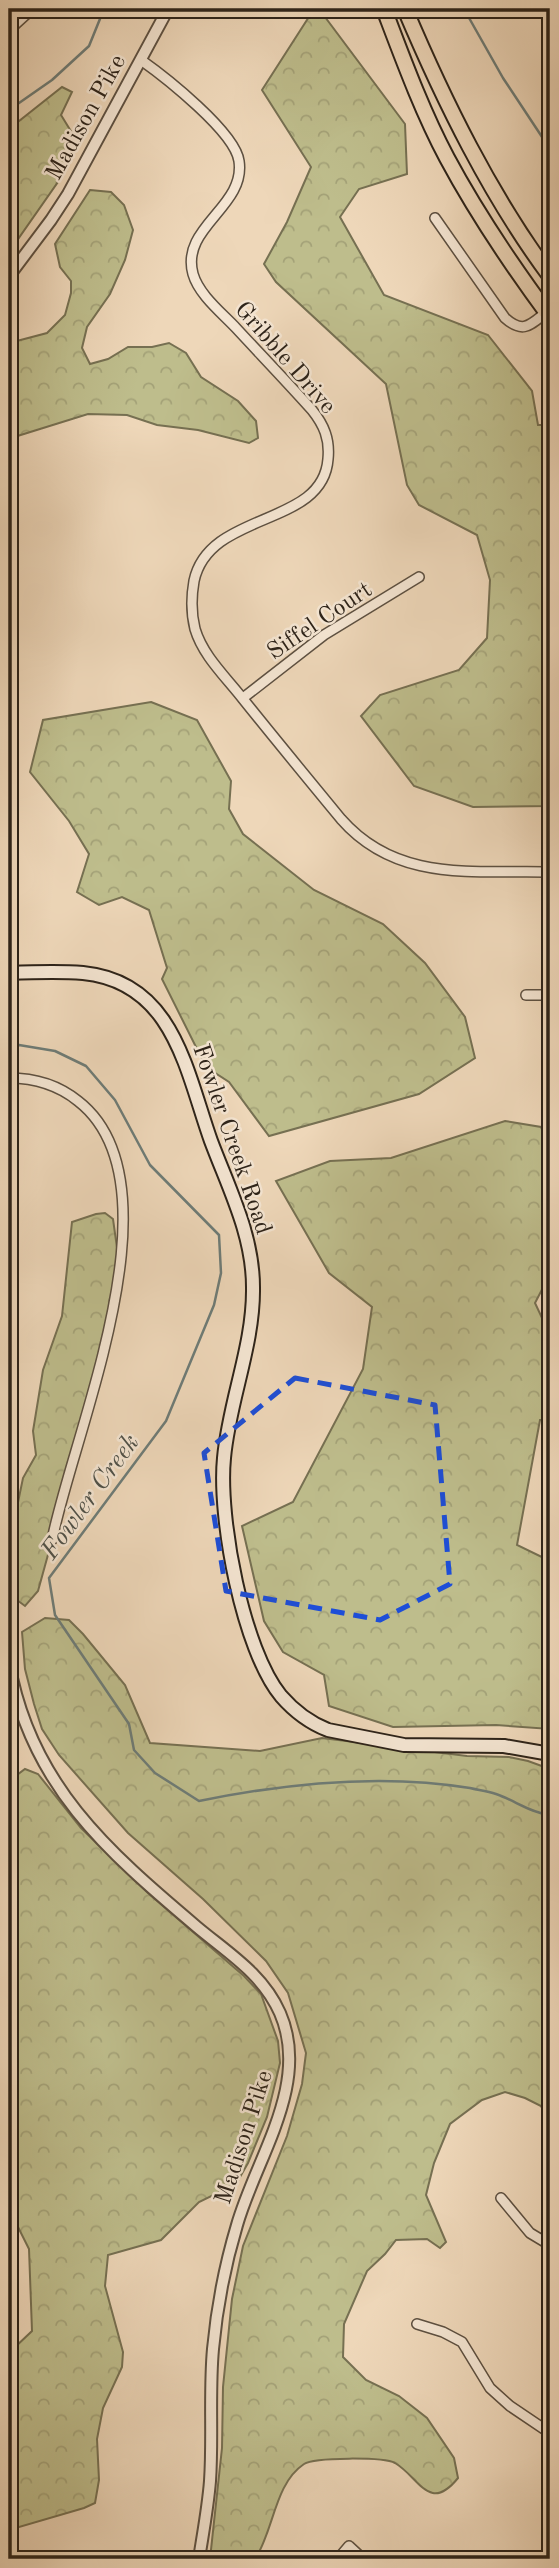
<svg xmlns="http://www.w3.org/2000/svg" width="559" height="2568" viewBox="0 0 559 2568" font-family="'Old Standard TT',serif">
  <defs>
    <pattern id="forest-crowns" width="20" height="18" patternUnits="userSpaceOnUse" patternTransform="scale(1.75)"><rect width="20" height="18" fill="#bebd8c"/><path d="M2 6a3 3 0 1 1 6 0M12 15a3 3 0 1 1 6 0" fill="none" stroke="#a4a278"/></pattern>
  </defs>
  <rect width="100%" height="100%" fill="#eed7b9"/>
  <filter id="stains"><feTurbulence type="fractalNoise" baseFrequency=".00286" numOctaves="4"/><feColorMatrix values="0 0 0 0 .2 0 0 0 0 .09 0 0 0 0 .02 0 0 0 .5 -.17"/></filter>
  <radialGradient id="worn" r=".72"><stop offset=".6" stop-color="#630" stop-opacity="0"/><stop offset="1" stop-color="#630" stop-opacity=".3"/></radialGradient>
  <!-- forest -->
  <g fill="url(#forest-crowns)" stroke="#767052" stroke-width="2">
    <path d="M314,9H319L405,124L407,174L359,189L340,217L384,295L488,335L532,391L538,425H550V806L473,807L414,786L361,716L380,695L459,670L487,638L490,580L477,535L419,505L407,485L386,384L276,282L264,264L287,222L311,167L262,90Z"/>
    <path d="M62,87L72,92L61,115L72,133L60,179L9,252V129Z"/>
    <path d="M90,190L111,192L124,205L133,230L125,260L110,294L87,327L82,348L90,364L108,359L128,347H152L169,343L186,353L201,377L238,401L256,421L258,438L249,443L198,430L157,425L127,415L88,414L11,438L9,435V343L47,333L65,315L71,293V281L60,267L55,244Z"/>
    <path d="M151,702L197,720L231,781L229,809L243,834L314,890L383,924L425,963L465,1017L475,1058L419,1094L269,1136L229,1082L206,1067L162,979L167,968L149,910L122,897L99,905L77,892L89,854L69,821L30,772L43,720Z"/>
    <path d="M505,1121L541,1127L550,1150V1274L535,1303L550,1335V1420H540L517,1545L550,1561V1729L496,1725L393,1727L329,1706L324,1675L283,1652L264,1621L242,1526L293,1502L363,1369L372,1307L329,1273L276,1181L330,1161L391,1158Z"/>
    <path d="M105,1213L113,1219L119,1262L89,1406L38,1591L25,1606L17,1600L16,1512L23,1478L36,1455L33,1431L43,1370L62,1316L72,1222L96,1214Z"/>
    <path d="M45,1618L69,1620L83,1634L125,1685L150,1743L260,1751L322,1738L467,1756L509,1757L528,1761L550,1769V2123L541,2106L525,2098L505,2092L482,2100L450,2124L434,2163L426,2195L446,2242L440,2248L427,2239L396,2240L385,2254L367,2271L344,2324L343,2357L366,2380L399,2396L427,2418L454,2458L458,2478C429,2514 419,2477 395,2463C384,2457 314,2457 304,2464C274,2484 274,2531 255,2559H210L222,2448L223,2387L232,2299L243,2246L287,2136L302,2084L306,2053L288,1993L266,1961L203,1899L128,1833L59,1755L42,1729L34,1704L25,1669L22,1632Z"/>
    <path d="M25,1769L38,1774L81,1828L148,1893L244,1976L261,1994L278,2041L280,2063L267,2117L248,2163L236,2184L199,2202L161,2240L108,2255L105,2286L123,2352L122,2367L103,2408L97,2439L99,2480L95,2503L84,2508L9,2530V2378L12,2376V2350L32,2331L29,2249L9,2209V1781Z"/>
  </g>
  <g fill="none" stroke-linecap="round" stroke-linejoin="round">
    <!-- stream -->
    <g stroke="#6e7c77" stroke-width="2.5">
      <path d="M464,9L503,78L550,149"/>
      <path d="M9,110L52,80L89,46L104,9"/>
      <path d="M9,1046L19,1045L55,1051L86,1066L115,1100L150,1165L219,1235L221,1273L214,1305L166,1421L49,1578L55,1615L129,1724L134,1750L155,1773L199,1801C287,1783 380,1773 470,1788C478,1790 487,1791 496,1794C514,1800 531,1813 550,1815"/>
    </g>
    <!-- minor casing -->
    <g stroke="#5d5041" stroke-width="12">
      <g id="minor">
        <path d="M9,30L32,9"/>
        <path d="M141,60C165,77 235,132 239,161C246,207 180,227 193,274C199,295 222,313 236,328C261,355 287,382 312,410C324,425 330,439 328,459C323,528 209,510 194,581C191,598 191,613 195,629C203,656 226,677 243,699C275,739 308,779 341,819C397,883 473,870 550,872"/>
        <path d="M435,218L505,318C524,335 531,324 548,311"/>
        <path d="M243,698L324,635L419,577"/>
        <path d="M526,995H550"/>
        <path d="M9,1078C35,1078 57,1084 78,1101C184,1183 73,1433 52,1540"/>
        <path d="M501,2198L530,2233L550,2245"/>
        <path d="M417,2324L443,2332L462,2342L490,2388L510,2406L550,2433"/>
        <path d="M338,2559L349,2546L363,2559"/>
      </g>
    </g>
    <!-- tertiary casing -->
    <g stroke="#5d5041" stroke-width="14">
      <g id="tertiary">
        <path d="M9,276L51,220L68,194L168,9"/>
        <path d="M9,1663C30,1784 107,1851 197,1927C228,1953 263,1974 280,2013C311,2084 256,2158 237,2225C225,2265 217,2306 213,2349C209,2393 213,2437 210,2481C208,2507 203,2533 199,2559"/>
      </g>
    </g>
    <!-- secondary casing -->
    <g stroke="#2d2319" stroke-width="16">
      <path id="secondary" d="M9,973C33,972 59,971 83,973C174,982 186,1071 211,1141C229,1189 253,1235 253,1287C254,1345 229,1401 224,1458C218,1518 243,1650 281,1696C294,1711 310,1723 328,1730L404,1745L504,1746L550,1754"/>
    </g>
    <!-- primary casing -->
    <g stroke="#2d2319" stroke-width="18">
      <g id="primary">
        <path d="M384,9C403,59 422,111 447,158C477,214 513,267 550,317"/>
        <path d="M405,9C444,101 490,195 550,276"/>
      </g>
    </g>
    <!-- minor -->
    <use href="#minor" stroke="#f4e5d2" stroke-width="9"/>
    <!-- tertiary -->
    <use href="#tertiary" stroke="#f4e5d2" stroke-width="10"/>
    <!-- secondary -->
    <use href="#secondary" stroke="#f4e5d2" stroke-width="12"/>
    <!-- primary -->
    <use href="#primary" stroke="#eed7b9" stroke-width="14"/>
  </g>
  <!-- marked area -->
  <path fill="none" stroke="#1d4ed8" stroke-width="5" stroke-dasharray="14 9" stroke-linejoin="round" d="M295,1378L435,1405L450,1584L380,1620L226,1591L204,1453Z"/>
  <g text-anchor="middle" stroke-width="5" stroke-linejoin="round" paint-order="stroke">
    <!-- street labels -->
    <g font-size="24" fill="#2d2319" stroke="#f4e5d2">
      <text transform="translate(85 117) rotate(-61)" y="8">Madison Pike</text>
      <text transform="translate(286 357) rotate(49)" y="8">Gribble Drive</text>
      <text transform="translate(319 620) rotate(-34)" y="8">Siffel Court</text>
      <text transform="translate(233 1139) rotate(71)" y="8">Fowler Creek Road</text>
      <text transform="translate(243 2137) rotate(-72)" y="8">Madison Pike</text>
    </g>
    <!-- water labels -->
    <g font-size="26" font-style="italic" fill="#4e5048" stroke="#f4e5d2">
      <text transform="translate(89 1496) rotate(-54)" y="9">Fowler Creek</text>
    </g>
  </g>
  <!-- margin -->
  <rect width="559" height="2568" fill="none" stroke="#eed7b9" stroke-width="35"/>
  <rect x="10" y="10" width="538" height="2547" fill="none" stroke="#2d2319" stroke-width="3.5"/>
  <rect x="18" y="18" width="524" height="2533" fill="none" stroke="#2d2319" stroke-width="2"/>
  <rect width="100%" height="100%" filter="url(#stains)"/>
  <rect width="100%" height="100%" fill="url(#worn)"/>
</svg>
